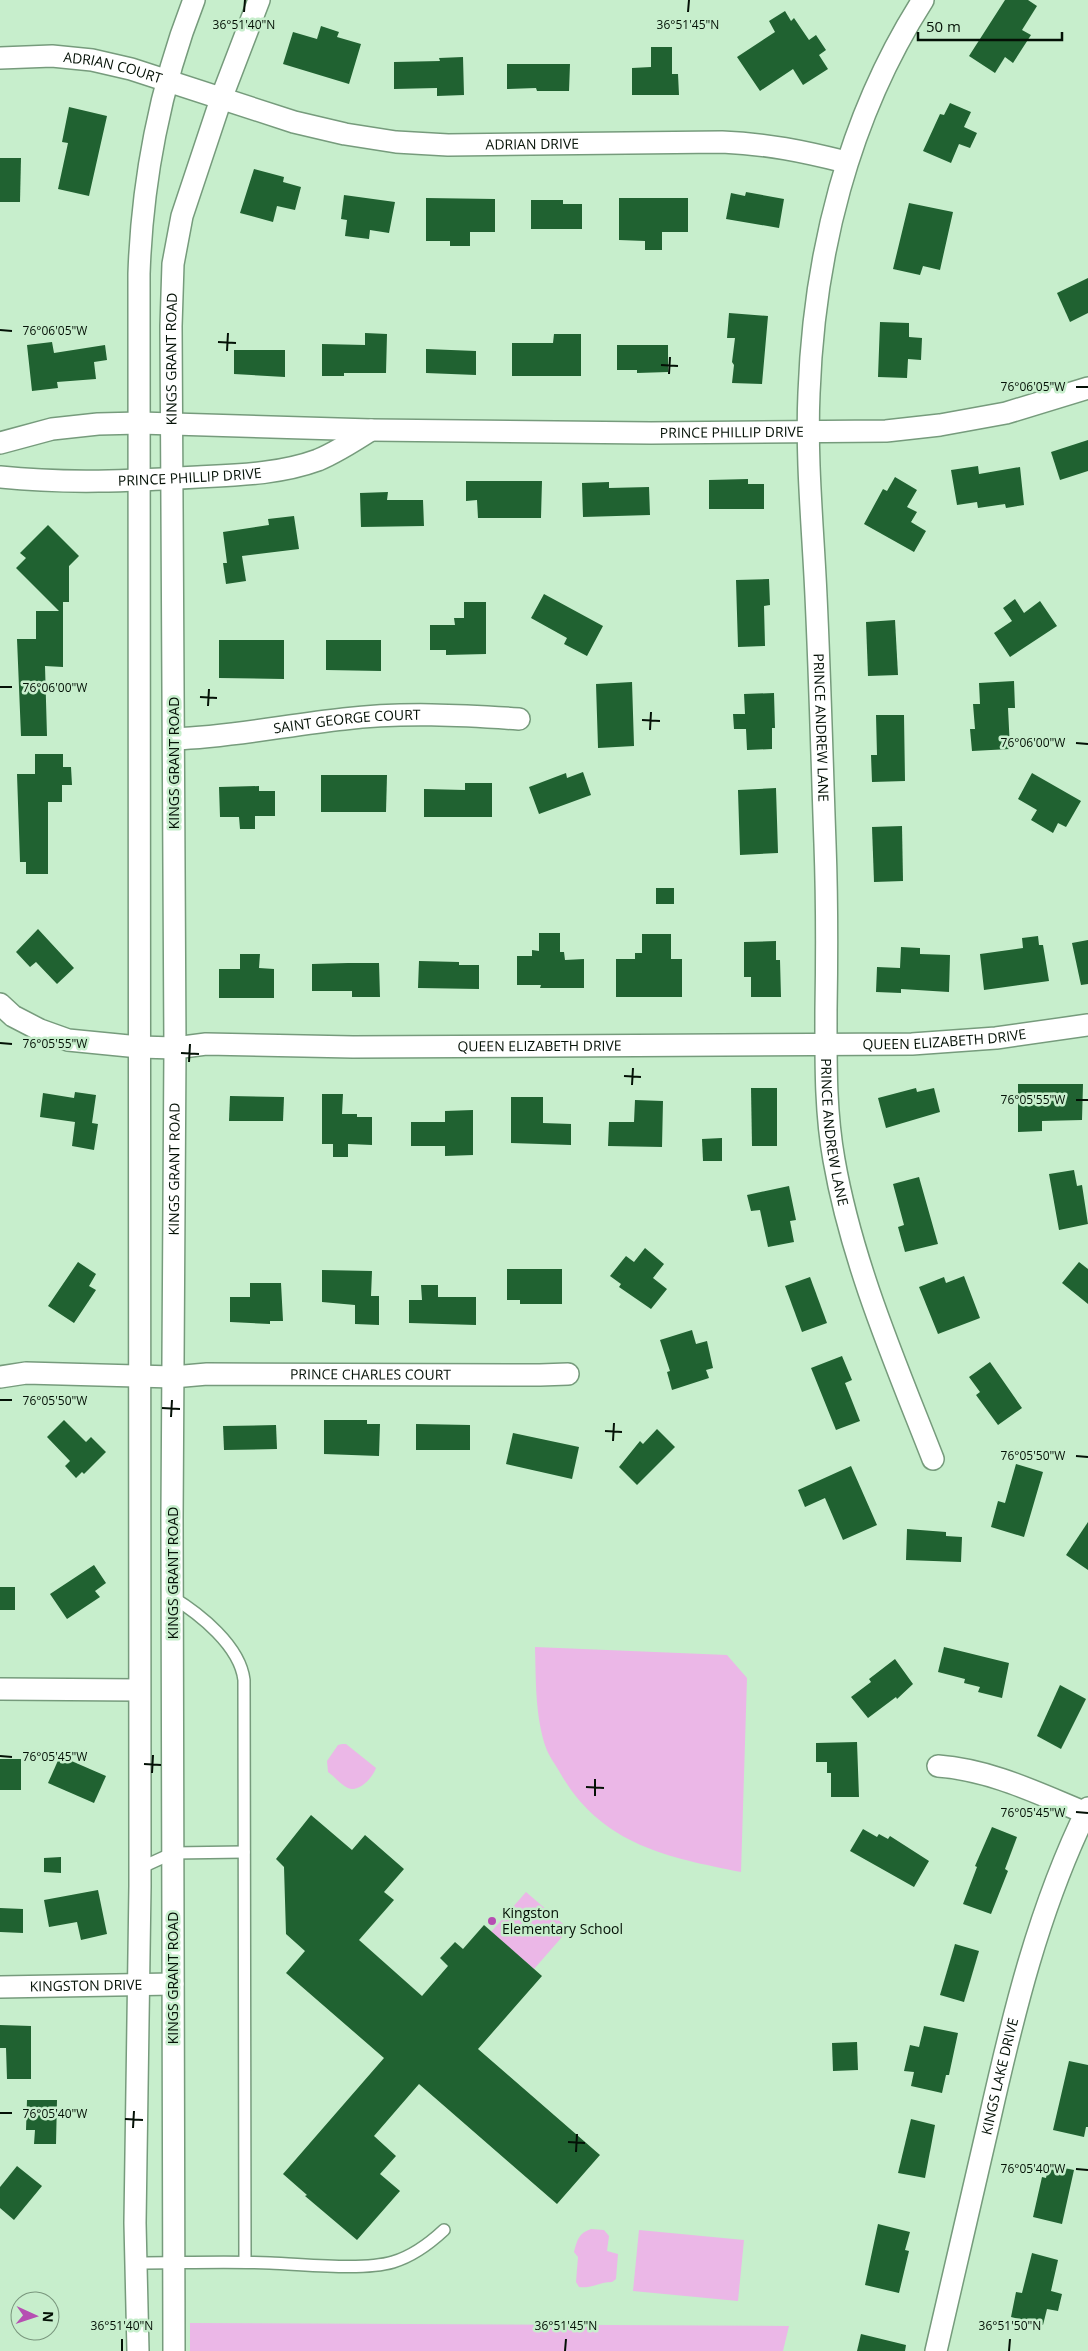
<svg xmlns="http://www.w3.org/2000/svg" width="1088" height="2351" viewBox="0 0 1088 2351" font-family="'Open Sans',sans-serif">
  <rect width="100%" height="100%" fill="#c7eecc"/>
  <!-- park -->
  <g fill="#ebb7e7">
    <path d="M535,1647L727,1655L747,1678L741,1872C665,1857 600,1844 559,1771C555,1764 549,1756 546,1748C535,1716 536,1680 535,1647Z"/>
    <path d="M342,1744H346L376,1768C373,1777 359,1793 348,1788C341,1785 334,1776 328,1772L327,1761L338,1745Z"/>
    <path d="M526,1892L569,1929L534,1969L491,1932Z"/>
    <path d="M591,2229L604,2230L609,2236L607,2251L618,2254L616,2279L612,2282C599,2282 591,2289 579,2287L576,2282L578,2257L574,2252C577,2240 579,2233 591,2229Z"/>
    <path d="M639,2230L744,2240L738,2301L633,2291Z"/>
    <path d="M190,2323L789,2326L783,2351H190Z"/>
  </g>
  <!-- building -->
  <g fill="#206231">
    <path d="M1005,0H1028L1037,6L1022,30L1031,35L1013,63L1005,57L995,73L969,56Z"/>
    <path d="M785,11L791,21L794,18L809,40L816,35L826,50L819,55L828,69L803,85L793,69L760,91L737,57L775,32L769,21Z"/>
    <path d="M321,26L339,32L337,37L361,44L349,84L283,64L293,32L317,39Z"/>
    <path d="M651,47H672V74H678L679,95H632V68L651,67Z"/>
    <path d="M463,57L464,95L437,96V88L394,89V62L440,61L439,58Z"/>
    <path d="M507,64H570L569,91H537L536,88L507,89Z"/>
    <path d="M950,103L971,112L964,127L977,133L970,148L959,144L951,163L923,151L940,114L944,115Z"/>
    <path d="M69,107L107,116L89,196L58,189L68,143L62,142Z"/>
    <path d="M0,158H21L20,202H0Z"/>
    <path d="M254,169L284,177L283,182L301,187L295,210L277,206L273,222L240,213Z"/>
    <path d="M746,192L784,199L779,228L726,219L731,193L745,196Z"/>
    <path d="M344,195L395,202L389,233L370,230L369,239L345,236L347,220L341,219Z"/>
    <path d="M426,198L495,199V232H470V246H450V241H426Z"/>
    <path d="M619,198H688V232H662V250H645V241L619,240Z"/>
    <path d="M531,200H563V204H582V229H531Z"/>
    <path d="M909,203L953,212L940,270L923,266L920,275L893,269Z"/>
    <path d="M1088,278V313L1070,322L1057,293Z"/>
    <path d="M729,313L768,316L762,384L732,383L734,365L732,362L735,338H727Z"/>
    <path d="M880,322L909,323V337L922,338L921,360L908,359L907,378L878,377Z"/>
    <path d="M365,333L387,334L386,373H344V376H322V344L365,345Z"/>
    <path d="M554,334H581V376H512V343H553Z"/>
    <path d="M52,342L54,353L105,345L107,360L94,362L96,379L57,382L58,388L32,391L27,345Z"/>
    <path d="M617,345H668V372L637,373V370H617Z"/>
    <path d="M426,349L476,351V375L426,373Z"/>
    <path d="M234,350H285V377L234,374Z"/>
    <path d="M1088,440V471L1060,480L1051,452Z"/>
    <path d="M978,466L979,474L1020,467L1024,505L1006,508L1005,504L978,508L977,502L957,505L951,470Z"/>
    <path d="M895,477L917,490L907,507L917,512L911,522L926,531L914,552L864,524L883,489L887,491Z"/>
    <path d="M748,479V484H764V509H709V480Z"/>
    <path d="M466,481H542L541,518H478L477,500L466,501Z"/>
    <path d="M609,482V488L649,487L650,515L583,517L582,483Z"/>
    <path d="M388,492L387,500H423L424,526L361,527L360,493Z"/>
    <path d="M294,516L299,549L242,556L246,581L226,584L223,563H227L223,532L269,525L268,519Z"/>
    <path d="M48,525L79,556L69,566V602H63V667L45,666L47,736H21L17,639H36V611H59L16,568L26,558L20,553Z"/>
    <path d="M769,579L770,605L764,606L765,646L738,647L736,580Z"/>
    <path d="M544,594L603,626L587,656L564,644L567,638L531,618Z"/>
    <path d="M1015,599L1024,613L1040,601L1057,626L1010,657L994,633L1012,621L1003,608Z"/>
    <path d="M464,602H486V654L446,655V650H430V625H455L454,618H464Z"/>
    <path d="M895,620L898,675L868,676L866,622Z"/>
    <path d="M219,640H284V679L219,678Z"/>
    <path d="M326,640H381V671L326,670Z"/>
    <path d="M1014,681L1015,708H1008L1010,749L972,751L970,729H975L973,704H980L979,683Z"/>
    <path d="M632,682L634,746L598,748L596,684Z"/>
    <path d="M774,693L775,728H772V749L747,750L746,729H734L733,714H745L744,694Z"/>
    <path d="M876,715H904L905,781L872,782L871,755H877Z"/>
    <path d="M35,754H63V767H71L72,785H62V802H48V874H26V862H20L17,774H35Z"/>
    <path d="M583,772L591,795L539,814L529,787L566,773L567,778Z"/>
    <path d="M1032,773L1081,801L1066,827L1058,823L1053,833L1031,820L1037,810L1018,799Z"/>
    <path d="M321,775H387L386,812H321Z"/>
    <path d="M465,783H492V817H424V789L465,790Z"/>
    <path d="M259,786V791H275V816H255V829H240L239,817H220L219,787Z"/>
    <path d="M776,788L778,853L740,855L738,790Z"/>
    <path d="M902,826L903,881L874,882L872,827Z"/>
    <rect x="656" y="888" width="18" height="16"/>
    <path d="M38,929L74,968L57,984L36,962L30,967L16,952Z"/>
    <path d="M539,933H560V952H564L565,960L584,959V988H540L541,985H517V956H532V950L539,951Z"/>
    <path d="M642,934H671V959H682V997H616V959H635V953H642Z"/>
    <path d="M1038,936L1039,945H1043L1049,981L984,990L980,954L1023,948L1022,938Z"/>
    <path d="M1088,940V984L1081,985L1072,943Z"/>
    <path d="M776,941V960H780L781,997H751V977H744V942Z"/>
    <path d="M901,947L920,948V954L950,955L949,992L901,989V993L876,992L877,967L900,968Z"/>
    <path d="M240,954H260L259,968L274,969V998H219V969H240Z"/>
    <path d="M419,961L459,962V965H479V989L418,988Z"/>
    <path d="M348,963H379L380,997H352V991H312V964Z"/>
    <path d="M1018,1084H1083L1082,1120L1042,1121V1131L1018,1132Z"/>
    <path d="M751,1088H777V1146H752Z"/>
    <path d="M916,1088L917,1092L934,1088L940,1112L886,1128L878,1098Z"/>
    <path d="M75,1092L96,1095L92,1123L98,1124L94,1150L72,1146L75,1122L40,1117L43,1093L74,1098Z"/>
    <path d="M322,1094H343L342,1114H357V1117H372V1145L348,1144V1157H333V1144H322Z"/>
    <path d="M230,1096L284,1097L283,1121H229Z"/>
    <path d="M511,1097H543V1123L571,1124V1145L511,1143Z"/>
    <path d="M635,1100L663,1101L662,1147L608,1146L609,1122H634Z"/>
    <path d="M473,1110V1155L445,1156V1146H411V1122H445V1111Z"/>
    <path d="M722,1138V1161H703L702,1139Z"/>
    <path d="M1074,1170L1077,1186L1082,1185L1088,1224L1059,1230L1049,1174Z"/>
    <path d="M919,1177L938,1244L905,1252L898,1227L904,1225L893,1184Z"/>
    <path d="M789,1186L796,1220L790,1221L794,1242L768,1247L760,1210L751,1211L747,1195Z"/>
    <path d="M645,1248L664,1264L653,1278L667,1289L651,1309L619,1287L621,1284L610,1276L626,1256L634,1262Z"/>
    <path d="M78,1262L96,1274L89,1286L96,1290L74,1323L48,1306Z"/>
    <path d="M1079,1262L1088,1269V1304L1062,1283Z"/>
    <path d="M507,1269H562V1304H520V1300H507Z"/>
    <path d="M322,1270L372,1271L371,1296H379V1325L355,1324V1305L322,1302Z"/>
    <path d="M964,1276L980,1318L938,1334L919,1287L944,1277L946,1283Z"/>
    <path d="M810,1277L827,1323L802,1332L785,1286Z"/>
    <path d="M250,1283H281L283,1321H270V1324L230,1322V1297H250Z"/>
    <path d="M421,1285H438V1297H476V1325L409,1323V1300H422Z"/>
    <path d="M692,1330L696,1344L707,1341L713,1368L706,1370L709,1378L672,1390L667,1372L670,1371L660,1340Z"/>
    <path d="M842,1356L852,1380L845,1383L860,1421L836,1430L811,1368Z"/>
    <path d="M990,1362L1022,1408L998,1425L976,1395L980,1392L969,1377Z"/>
    <path d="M64,1420L86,1442L91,1437L106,1452L84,1474L82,1472L76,1478L65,1466L70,1461L47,1437Z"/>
    <path d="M324,1420H367V1424H380L379,1456L324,1454Z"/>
    <path d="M416,1424L470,1425V1450H416Z"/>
    <path d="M276,1425L277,1449L224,1450L223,1426Z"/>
    <path d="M657,1429L675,1447L637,1485L619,1467L640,1441L643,1444Z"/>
    <path d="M513,1433L579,1447L572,1479L506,1464Z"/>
    <path d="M1016,1464L1043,1472L1024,1537L991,1527L998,1501L1005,1503Z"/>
    <path d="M851,1466L877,1525L843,1540L825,1498L805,1507L798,1490Z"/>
    <path d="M1088,1522V1570L1066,1555Z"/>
    <path d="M907,1529L946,1532V1536L962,1537L961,1562L906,1560Z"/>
    <path d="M94,1565L106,1583L95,1591L100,1597L67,1619L50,1594Z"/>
    <rect x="0" y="1587" width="15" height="23"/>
    <path d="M944,1647L1009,1663L1002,1698L978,1692L980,1687L964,1683L965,1679L938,1672Z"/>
    <path d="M895,1659L913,1684L897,1699L896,1697L868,1718L851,1697L871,1682L869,1679Z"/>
    <path d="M1060,1685L1086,1699L1061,1749L1037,1736Z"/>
    <path d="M857,1742L859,1797H831V1773H827V1762H816V1743Z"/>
    <path d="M60,1756L106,1776L94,1803L48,1783Z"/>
    <rect x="0" y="1759" width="21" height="31"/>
    <path d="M311,1815L352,1850L365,1835L404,1869L384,1892L394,1900L359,1940L422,1996L448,1966L440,1958L455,1942L463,1949L484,1925L542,1976L478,2049L600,2155L557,2204L419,2084L374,2136L396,2156L380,2174L400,2191L357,2240L305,2196L307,2195L283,2174L384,2058L286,1973L305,1951L286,1934L284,1867L276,1859Z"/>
    <path d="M992,1827L1017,1837L1005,1869L1008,1871L991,1914L963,1904L977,1867L975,1866Z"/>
    <path d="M863,1829L877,1837L879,1834L888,1839L890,1836L929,1861L914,1887L850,1851Z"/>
    <path d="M61,1857V1873L44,1872V1858Z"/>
    <path d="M98,1890L107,1934L81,1940L77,1922L49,1927L44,1900Z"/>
    <path d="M0,1908L23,1909V1933L0,1932Z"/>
    <path d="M955,1944L979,1951L964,2002L940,1995Z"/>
    <path d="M0,2025L31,2026V2079H7L6,2048H0Z"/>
    <path d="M924,2026L958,2033L949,2075H946L942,2093L911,2086L914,2072L904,2071L910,2045L919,2047Z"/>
    <path d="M857,2042L858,2070L833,2071L832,2043Z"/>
    <path d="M1069,2061L1088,2065V2127H1086L1084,2137L1053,2130Z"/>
    <path d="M27,2100H57L56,2144H34L35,2130H26Z"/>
    <path d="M911,2119L935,2125L925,2178L898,2173Z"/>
    <path d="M1049,2165L1074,2170L1062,2224L1033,2217L1042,2177L1046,2178Z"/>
    <path d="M17,2166L42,2186L14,2220L0,2208V2187Z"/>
    <path d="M878,2224L910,2232L905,2250L909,2251L899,2293L865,2285Z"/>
    <path d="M1032,2253L1058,2260L1051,2291L1062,2294L1058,2311L1047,2309L1043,2325L1011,2317L1016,2292L1022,2293Z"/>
    <path d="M861,2334L906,2345L905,2351H857Z"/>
  </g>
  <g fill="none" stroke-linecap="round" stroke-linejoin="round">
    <!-- service casing -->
    <g stroke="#769b7c" stroke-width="14">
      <g id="service">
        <path d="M172,1597C200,1614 240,1646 244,1680L245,2262"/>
        <path d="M140,1868L173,1853L244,1852"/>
        <path d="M136,2263C181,2263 226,2261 270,2263C303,2264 363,2271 393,2262C413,2256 429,2244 444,2230"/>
      </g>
    </g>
    <!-- minor casing -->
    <g stroke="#769b7c" stroke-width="24">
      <g id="minor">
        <path id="s1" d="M923,0C848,117 814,255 809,393C806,460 813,529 816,596C820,679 822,761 825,844C827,899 827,954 826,1010C826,1060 825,1110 834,1160C852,1263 895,1362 933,1459"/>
        <path id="s2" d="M0,58L52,56L92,60L131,69L294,122L345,134L396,142L448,145L722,142C768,144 802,151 846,162"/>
        <path id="s3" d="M0,443L52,429L98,424L140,423L371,430L651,433L886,431L940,425L1006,413L1088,388"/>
        <path id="s4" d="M0,477C65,484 132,481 198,477C238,475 280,474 318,460C337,452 354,441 371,430"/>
        <path id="s5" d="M174,739C232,737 287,725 344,719C402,712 461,715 519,719"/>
        <path id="s6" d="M0,1004L13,1016L40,1030L68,1040L139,1047L175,1048L206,1044L353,1047L912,1044L996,1038L1088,1025"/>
        <path id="s7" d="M0,1377L26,1373L173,1377L207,1374L540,1375L568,1374"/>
        <path d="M0,1689L139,1690"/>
        <path d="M938,1766C991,1770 1037,1793 1086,1813"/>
        <path id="s8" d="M0,1987L173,1984"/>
        <path d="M138,2351L135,2223L140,1886L139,274C142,182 160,86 194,0"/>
        <path id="s9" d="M174,2351L172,1518L175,1048L171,326L173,264L182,216L221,99L259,0"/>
        <path id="s10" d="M936,2351C954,2275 971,2198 989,2122C1013,2015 1039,1907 1088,1808"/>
      </g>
    </g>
    <!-- service -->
    <use href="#service" stroke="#fff" stroke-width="11"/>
    <!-- minor -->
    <use href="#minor" stroke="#fff" stroke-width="21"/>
  </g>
  <!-- ticks -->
  <path fill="none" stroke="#041106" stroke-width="2" d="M244,12L245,0M688,12L689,0M0,330L12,331M218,342L236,343M227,351L228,333M661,365L678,366M669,374L670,357M1076,387H1088M0,687H12M200,697L217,698M208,706L209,689M642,720L660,721M650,730L651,712M1076,743L1088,744M0,1043L12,1044M181,1053L199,1054M189,1062L190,1044M624,1076L641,1077M632,1085L633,1068M1076,1100H1088M0,1400H12M162,1408L180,1409M171,1417L172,1400M605,1431L622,1432M613,1441L614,1423M1076,1456L1088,1457M0,1756L12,1757M144,1764L161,1765M152,1773L153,1755M586,1787L604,1788M595,1796V1779M1076,1812L1088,1813M0,2113H12M125,2119L143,2120M133,2128L134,2111M568,2142L585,2143M576,2152L577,2134M1076,2169L1088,2170M122,2351V2339M565,2351L566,2339M1009,2351L1010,2339"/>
  <!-- markers -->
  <circle fill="#b64fb2" stroke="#c7eecc" stroke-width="2" cx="492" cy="1921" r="5"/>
  <g text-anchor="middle" stroke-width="5" stroke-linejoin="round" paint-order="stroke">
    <!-- street labels -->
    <g font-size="14" fill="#041106" stroke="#c7eecc">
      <text dy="5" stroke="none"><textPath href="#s2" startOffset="114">ADRIAN COURT</textPath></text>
      <text dy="5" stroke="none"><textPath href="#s2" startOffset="544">ADRIAN DRIVE</textPath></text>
      <text dy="5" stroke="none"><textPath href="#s9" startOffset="1992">KINGS GRANT ROAD</textPath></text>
      <text dy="5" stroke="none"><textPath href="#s3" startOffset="734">PRINCE PHILLIP DRIVE</textPath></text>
      <text dy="5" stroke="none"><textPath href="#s4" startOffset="190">PRINCE PHILLIP DRIVE</textPath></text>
      <text dy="5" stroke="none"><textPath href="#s5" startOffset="174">SAINT GEORGE COURT</textPath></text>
      <text dy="5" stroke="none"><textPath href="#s1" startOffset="749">PRINCE ANDREW LANE</textPath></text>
      <text transform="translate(174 763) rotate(-90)" y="5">KINGS GRANT ROAD</text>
      <text dy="5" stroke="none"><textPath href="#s6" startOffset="955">QUEEN ELIZABETH DRIVE</textPath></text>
      <text dy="5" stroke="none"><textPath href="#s6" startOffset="550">QUEEN ELIZABETH DRIVE</textPath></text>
      <text dy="5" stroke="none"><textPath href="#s1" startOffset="1154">PRINCE ANDREW LANE</textPath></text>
      <text dy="5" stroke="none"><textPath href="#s9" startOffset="1182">KINGS GRANT ROAD</textPath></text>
      <text dy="5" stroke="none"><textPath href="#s7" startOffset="371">PRINCE CHARLES COURT</textPath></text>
      <text transform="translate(173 1573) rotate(-90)" y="5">KINGS GRANT ROAD</text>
      <text transform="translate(173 1978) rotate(-90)" y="5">KINGS GRANT ROAD</text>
      <text dy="5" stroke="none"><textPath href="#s8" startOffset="86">KINGSTON DRIVE</textPath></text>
      <text dy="5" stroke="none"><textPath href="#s10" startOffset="282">KINGS LAKE DRIVE</textPath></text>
    </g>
    <!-- poi labels -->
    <g font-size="14" fill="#041106" stroke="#c7eecc" text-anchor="start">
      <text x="502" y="1918">Kingston<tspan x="502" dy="16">Elementary School</tspan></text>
    </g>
  </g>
  <g font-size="12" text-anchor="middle" fill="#041106" stroke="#c7eecc" stroke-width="5" stroke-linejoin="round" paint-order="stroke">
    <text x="244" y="29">36°51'40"N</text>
    <text x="688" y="29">36°51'45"N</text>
    <text x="55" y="335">76°06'05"W</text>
    <text x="1033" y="391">76°06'05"W</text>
    <text x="55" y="692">76°06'00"W</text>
    <text x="1033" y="747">76°06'00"W</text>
    <text x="55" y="1048">76°05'55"W</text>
    <text x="1033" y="1104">76°05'55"W</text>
    <text x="55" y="1405">76°05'50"W</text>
    <text x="1033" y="1460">76°05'50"W</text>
    <text x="55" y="1761">76°05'45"W</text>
    <text x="1033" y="1817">76°05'45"W</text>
    <text x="55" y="2118">76°05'40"W</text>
    <text x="1033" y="2173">76°05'40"W</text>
    <text x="122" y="2330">36°51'40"N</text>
    <text x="566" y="2330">36°51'45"N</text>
    <text x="1010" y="2330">36°51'50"N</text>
  </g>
  <!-- north arrow -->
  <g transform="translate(35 2316) rotate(93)"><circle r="24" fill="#c7eecc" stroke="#79967d"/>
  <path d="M0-4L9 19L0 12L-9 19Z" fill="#b64fb2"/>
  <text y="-8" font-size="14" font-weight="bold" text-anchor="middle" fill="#041106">N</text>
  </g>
  <!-- scale -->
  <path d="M918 32v8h144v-8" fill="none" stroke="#041106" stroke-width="2.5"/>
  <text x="926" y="32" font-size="15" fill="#041106" stroke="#c7eecc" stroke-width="4" paint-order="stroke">50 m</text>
</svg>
